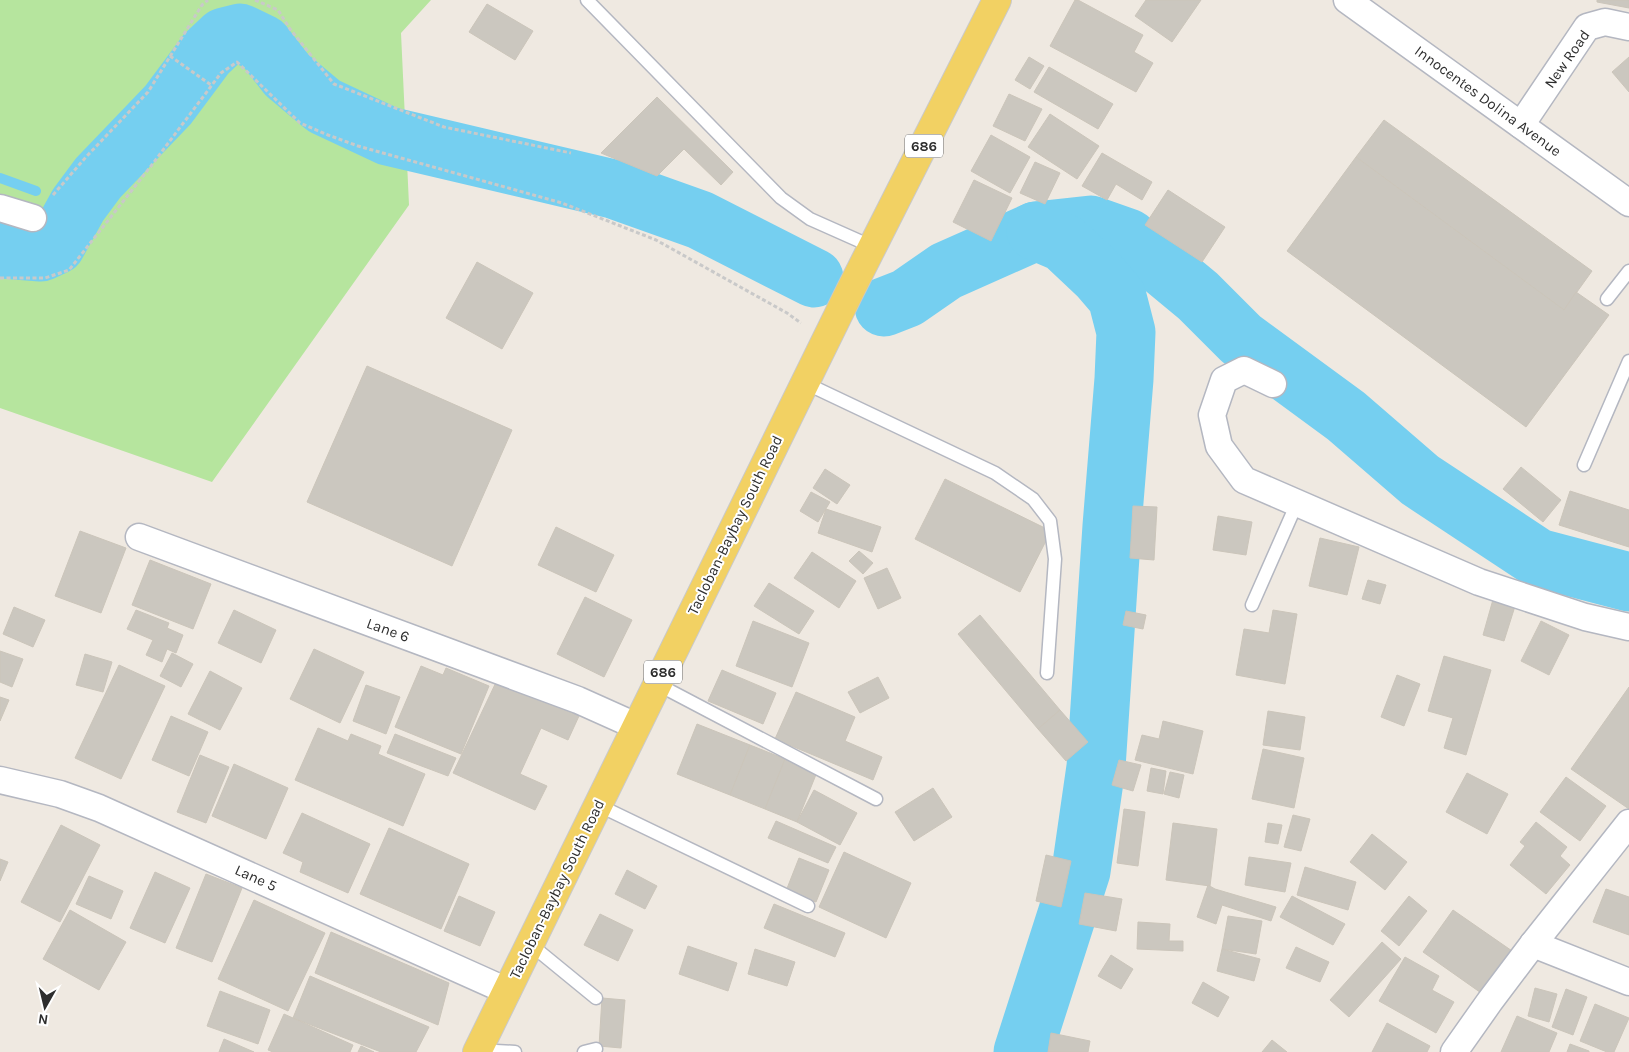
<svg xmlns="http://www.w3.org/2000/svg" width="1629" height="1052" viewBox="0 0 1629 1052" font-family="Karla,sans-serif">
  <rect width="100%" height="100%" fill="#efe9e1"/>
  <!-- green -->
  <path fill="#b6e59e" d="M0,0H431L401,33L409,205L212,482L0,408Z"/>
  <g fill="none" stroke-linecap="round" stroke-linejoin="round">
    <!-- stream -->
    <path stroke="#75cff0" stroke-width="10" d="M0,178L36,191"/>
    <!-- river -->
    <g stroke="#75cff0" stroke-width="59">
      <path d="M0,249L41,252L56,245L78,205L98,178L168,105L206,54L224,37L240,33L263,44L287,75L324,106L388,136L613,189L700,220L814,278"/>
      <path d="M884,307L907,298L946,271L1036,231L1091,225L1128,238L1198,296L1241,339L1346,416L1420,480L1538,558L1629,582"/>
      <path d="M1023,1052L1081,871L1096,767L1112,526L1124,379L1126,332L1117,297L1099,276L1064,243L1036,231"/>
    </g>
  </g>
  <!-- building -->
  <g fill="#cbc7bf" stroke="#cbc5ba">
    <path d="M1075,0H1078L1143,35L1134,52L1153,63L1136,92L1050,46Z"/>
    <path d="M1146,0H1201L1172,42L1135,16Z"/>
    <path d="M1597,0H1629V8L1597,2Z"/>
    <path d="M487,4L533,31L515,60L469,32Z"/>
    <path d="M1029,57L1044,66L1030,89L1015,80Z"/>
    <path d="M1629,57V92L1612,72Z"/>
    <path d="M1049,67L1113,104L1098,129L1034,92Z"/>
    <path d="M1009,94L1042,109L1025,141L993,126Z"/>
    <path d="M657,97L733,172L721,185L684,149L657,176L601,153Z"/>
    <path d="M1050,114L1099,146L1077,179L1028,147Z"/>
    <path d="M1384,120L1592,271L1564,310L1356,157Z"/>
    <path d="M991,135L1030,157L1010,193L971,171Z"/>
    <path d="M1102,153L1152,182L1142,200L1116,184L1107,200L1082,186Z"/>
    <path d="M1356,157L1564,310L1576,292L1609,315L1526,427L1287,251Z"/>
    <path d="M1035,162L1060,173L1045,204L1020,193Z"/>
    <path d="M974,180L1012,198L991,241L953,222Z"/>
    <path d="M1168,190L1225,227L1202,262L1145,225Z"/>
    <path d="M477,262L533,293L502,349L446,318Z"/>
    <path d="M367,366L512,430L452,566L307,502Z"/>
    <path d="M1521,467L1561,500L1543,522L1503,489Z"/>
    <path d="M825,469L850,485L837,504L813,488Z"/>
    <path d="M945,479L1051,531L1020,592L915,539Z"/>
    <path d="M1570,491L1629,510V547L1559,525Z"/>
    <path d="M811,492L830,502L818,522L800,511Z"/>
    <path d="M1133,506L1157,507L1154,560L1130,558Z"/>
    <path d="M826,509L881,527L872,552L818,533Z"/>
    <path d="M1218,516L1252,522L1246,555L1213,550Z"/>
    <path d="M556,527L614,555L596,592L538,565Z"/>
    <path d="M80,531L126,548L101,613L55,596Z"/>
    <path d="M1320,538L1359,547L1347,595L1309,586Z"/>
    <path d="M859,551L873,563L863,574L849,561Z"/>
    <path d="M812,552L856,581L839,608L794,578Z"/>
    <path d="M150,560L211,584L193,629L132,605Z"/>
    <path d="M887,568L901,598L878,609L864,578Z"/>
    <path d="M1368,580L1386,585L1380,604L1362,599Z"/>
    <path d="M769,583L814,611L799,634L754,606Z"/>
    <path d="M1494,596L1516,603L1504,641L1483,635Z"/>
    <path d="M585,597L632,620L604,677L557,654Z"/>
    <path d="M14,607L45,620L33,647L3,634Z"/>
    <path d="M136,610L169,623L167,628L183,635L176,653L167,649L162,662L146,655L153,640L127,629Z"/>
    <path d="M234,610L276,630L261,663L218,643Z"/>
    <path d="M1273,610L1297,614L1285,684L1236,675L1244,629L1269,633Z"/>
    <path d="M1126,611L1146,615L1143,629L1123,625Z"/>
    <path d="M980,615L1060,710L1038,729L958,634Z"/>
    <path d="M753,621L809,643L792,687L736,666Z"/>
    <path d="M1541,621L1569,635L1549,675L1521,661Z"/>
    <path d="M314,649L364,672L340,723L290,699Z"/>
    <path d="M0,651L23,659L12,687L0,682Z"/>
    <path d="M172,653L193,664L181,687L160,676Z"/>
    <path d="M85,654L112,662L103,692L76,685Z"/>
    <path d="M1444,656L1491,670L1466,755L1444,748L1453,718L1428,711Z"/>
    <path d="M119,665L165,686L121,779L75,758Z"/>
    <path d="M421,666L443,675L446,668L489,686L461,754L395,727Z"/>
    <path d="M722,670L776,693L763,724L708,701Z"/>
    <path d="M210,671L242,688L220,730L188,714Z"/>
    <path d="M1397,675L1420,684L1404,726L1381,717Z"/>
    <path d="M878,677L889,698L860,713L848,692Z"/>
    <path d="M498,678L579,716L568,740L541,728L520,774L547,786L535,810L453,773Z"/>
    <path d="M366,685L400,697L386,734L353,721Z"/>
    <path d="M1629,687V809L1571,769Z"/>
    <path d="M796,692L855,717L845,741L882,757L873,780L775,739Z"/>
    <path d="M0,697L9,700L0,721Z"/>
    <path d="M1060,710L1088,742L1066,761L1038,729Z"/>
    <path d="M1268,711L1305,717L1300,750L1263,745Z"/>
    <path d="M171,716L208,732L189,776L152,760Z"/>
    <path d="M1163,721L1203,731L1193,774L1135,760L1142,735L1159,739Z"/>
    <path d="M697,724L750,745L730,795L677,774Z"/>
    <path d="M318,728L348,741L351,734L381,746L378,754L425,774L403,826L295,780Z"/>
    <path d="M395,734L456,758L448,776L387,753Z"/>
    <path d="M750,745L785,759L765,809L730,795Z"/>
    <path d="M1263,749L1304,758L1294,808L1252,799Z"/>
    <path d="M200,755L229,767L206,823L177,812Z"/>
    <path d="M785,759L817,772L797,822L765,809Z"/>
    <path d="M1119,760L1141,765L1133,791L1112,785Z"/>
    <path d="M234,764L288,788L266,839L212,816Z"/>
    <path d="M1151,768L1166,771L1163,794L1147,791Z"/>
    <path d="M1170,772L1184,775L1179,798L1164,794Z"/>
    <path d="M1467,773L1508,794L1487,834L1446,812Z"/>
    <path d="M1566,777L1606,806L1580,841L1540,812Z"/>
    <path d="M933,788L952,817L914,841L895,812Z"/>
    <path d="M814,790L857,813L840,845L797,822Z"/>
    <path d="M1124,809L1145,812L1138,866L1117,863Z"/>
    <path d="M302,813L370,844L348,893L300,872L303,862L283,853Z"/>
    <path d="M1293,815L1310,819L1301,851L1284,847Z"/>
    <path d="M776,821L836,847L828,863L768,838Z"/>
    <path d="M1536,822L1567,847L1560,856L1570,865L1546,894L1510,865L1525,846L1520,842Z"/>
    <path d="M1173,823L1217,829L1210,886L1166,880Z"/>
    <path d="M1268,823L1282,825L1278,844L1265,842Z"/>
    <path d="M61,825L100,845L60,922L21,902Z"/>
    <path d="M389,828L469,864L441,929L360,894Z"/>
    <path d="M1372,834L1407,862L1385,890L1350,862Z"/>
    <path d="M844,852L911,883L886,938L819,907Z"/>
    <path d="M1046,855L1071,861L1061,907L1036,901Z"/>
    <path d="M1249,857L1291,863L1285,892L1245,885Z"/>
    <path d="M799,858L829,870L816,902L786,891Z"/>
    <path d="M0,859L8,862L0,881Z"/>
    <path d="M1305,867L1356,882L1348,910L1297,895Z"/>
    <path d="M627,870L657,886L645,909L615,894Z"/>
    <path d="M155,872L190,888L165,943L130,928Z"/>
    <path d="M206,874L242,888L212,962L176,948Z"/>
    <path d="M89,876L123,891L111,919L76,904Z"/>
    <path d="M1208,885L1215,889L1276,907L1271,921L1222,905L1216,924L1197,917Z"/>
    <path d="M1606,889L1629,897V935L1593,922Z"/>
    <path d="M1085,893L1122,899L1116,931L1079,924Z"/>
    <path d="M459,896L495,912L480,946L444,931Z"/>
    <path d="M1292,896L1345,924L1333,945L1280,917Z"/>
    <path d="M1409,896L1427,911L1399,946L1381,931Z"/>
    <path d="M254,900L325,933L288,1011L218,979Z"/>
    <path d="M774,904L845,933L835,957L764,928Z"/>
    <path d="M70,910L126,942L99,990L43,959Z"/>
    <path d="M1453,910L1515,953L1484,995L1423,952Z"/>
    <path d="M600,914L633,930L618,961L584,945Z"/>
    <path d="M1228,916L1262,921L1256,954L1222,949Z"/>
    <path d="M1138,922L1170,924L1169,941H1183V951L1137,949Z"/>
    <path d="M331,932L449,983L438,1025L315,973Z"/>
    <path d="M1382,942L1401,959L1349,1017L1330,1000Z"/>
    <path d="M688,946L737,963L728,991L679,974Z"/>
    <path d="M1296,947L1329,962L1320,982L1286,968Z"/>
    <path d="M755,949L795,962L787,986L748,974Z"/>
    <path d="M1222,949L1260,959L1254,981L1217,971Z"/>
    <path d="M1111,955L1133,969L1121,989L1098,976Z"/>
    <path d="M1405,957L1439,976L1432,990L1454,1002L1436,1033L1379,1001Z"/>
    <path d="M310,976L429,1027L416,1052H381L293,1018Z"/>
    <path d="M1203,982L1229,997L1218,1017L1192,1003Z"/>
    <path d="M1535,988L1557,994L1549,1022L1528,1016Z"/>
    <path d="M1566,989L1587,997L1573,1035L1552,1027Z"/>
    <path d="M220,991L270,1010L258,1044L207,1026Z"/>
    <path d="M602,998L625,1000L621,1048L599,1046Z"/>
    <path d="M1595,1004L1629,1018L1614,1052H1607L1580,1041Z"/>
    <path d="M284,1014L353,1045L350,1052H273L268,1050Z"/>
    <path d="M1517,1016L1557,1033L1549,1052H1501Z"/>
    <path d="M1387,1023L1430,1046L1427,1052H1372Z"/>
    <path d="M1051,1033L1090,1041L1088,1052H1048Z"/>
    <path d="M224,1039L254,1052H219Z"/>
    <path d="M1272,1040L1287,1052H1262Z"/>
    <path d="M1570,1044L1589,1051V1052H1567Z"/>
    <path d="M361,1046L374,1052H358Z"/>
  </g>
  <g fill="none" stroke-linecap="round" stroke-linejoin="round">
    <!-- lane casing -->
    <g stroke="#b4b7c1" stroke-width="15">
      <g id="lane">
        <path d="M587,0L781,198L810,219L873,247"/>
        <path d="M1607,299L1629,271"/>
        <path d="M805,383L995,473L1033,499L1050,521L1055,559L1047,673"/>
        <path d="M1584,465L1629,361"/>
        <path d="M1252,605L1297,503"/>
        <path d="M657,684L876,799"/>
        <path d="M598,805L808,906"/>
        <path d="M530,944L596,998"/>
        <path d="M478,1050L515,1052"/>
        <path d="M584,1052L596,1049"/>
      </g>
    </g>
    <!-- street casing -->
    <g stroke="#b4b7c1" stroke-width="29">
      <g id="street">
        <path d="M1347,0L1629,203"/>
        <path d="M1521,125L1587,27L1605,22L1629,27"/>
        <path d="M0,208L33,218"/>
        <path d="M1273,384L1244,370L1224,380L1212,415L1219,446L1244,480L1479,582L1585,617L1629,627"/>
        <path d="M139,537L578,700L636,726"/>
        <path d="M0,780L60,794L99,808L507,991"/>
        <path d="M1533,944L1629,982"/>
        <path d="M1454,1052L1490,1001L1533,944L1629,823"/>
      </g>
    </g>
    <!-- primary casing -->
    <g stroke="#c9c9c9" stroke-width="30">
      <path id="primary" d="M477,1052L850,291L997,0"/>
    </g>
    <!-- path -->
    <g stroke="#c9c9c9" stroke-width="3" stroke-dasharray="4 2.5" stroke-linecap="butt">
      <path d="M255,0L278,10L290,29L334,84L444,127L571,153"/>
      <path d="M170,56L211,85"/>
      <path d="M53,195L86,157L148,92L202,5L208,0"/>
      <path d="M0,278H45L69,270L151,166L221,73L237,62L300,123L328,135L358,146L562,203L656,240L787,313L801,323"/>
    </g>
    <!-- lane -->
    <use href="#lane" stroke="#fff" stroke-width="12"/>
    <!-- street -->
    <use href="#street" stroke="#fff" stroke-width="26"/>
    <!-- primary -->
    <use href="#primary" stroke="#f2d163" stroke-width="28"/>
  </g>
  <g text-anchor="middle" stroke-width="4" stroke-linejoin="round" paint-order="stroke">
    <!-- shield labels -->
    <g fill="#fff" stroke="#6d6d6d" stroke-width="1">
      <rect x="905" y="134.5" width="38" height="23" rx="4"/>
      <rect x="644" y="660.5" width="38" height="23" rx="4"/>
    </g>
    <g font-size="14" font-weight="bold" fill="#2e2e2e">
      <text x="924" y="151">686</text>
      <text x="663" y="677">686</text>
    </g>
    <!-- street labels -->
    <g font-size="15" fill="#2e2e2e" stroke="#fff">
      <text transform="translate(1567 59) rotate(-55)" y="5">New Road</text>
      <text transform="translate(1488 101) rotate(36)" y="5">Innocentes Dolina Avenue</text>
      <text transform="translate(735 525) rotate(-64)" y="5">Tacloban-Baybay South Road</text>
      <text transform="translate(388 630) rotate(20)" y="5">Lane 6</text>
      <text transform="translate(256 878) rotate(24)" y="5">Lane 5</text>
      <text transform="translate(557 889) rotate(-64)" y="5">Tacloban-Baybay South Road</text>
    </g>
  </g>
  <!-- north arrow -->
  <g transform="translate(45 1007) rotate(188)" stroke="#ffffff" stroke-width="4" paint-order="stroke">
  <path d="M0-4L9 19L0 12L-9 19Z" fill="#2e2e2e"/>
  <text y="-8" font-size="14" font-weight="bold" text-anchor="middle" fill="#2e2e2e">N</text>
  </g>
</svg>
